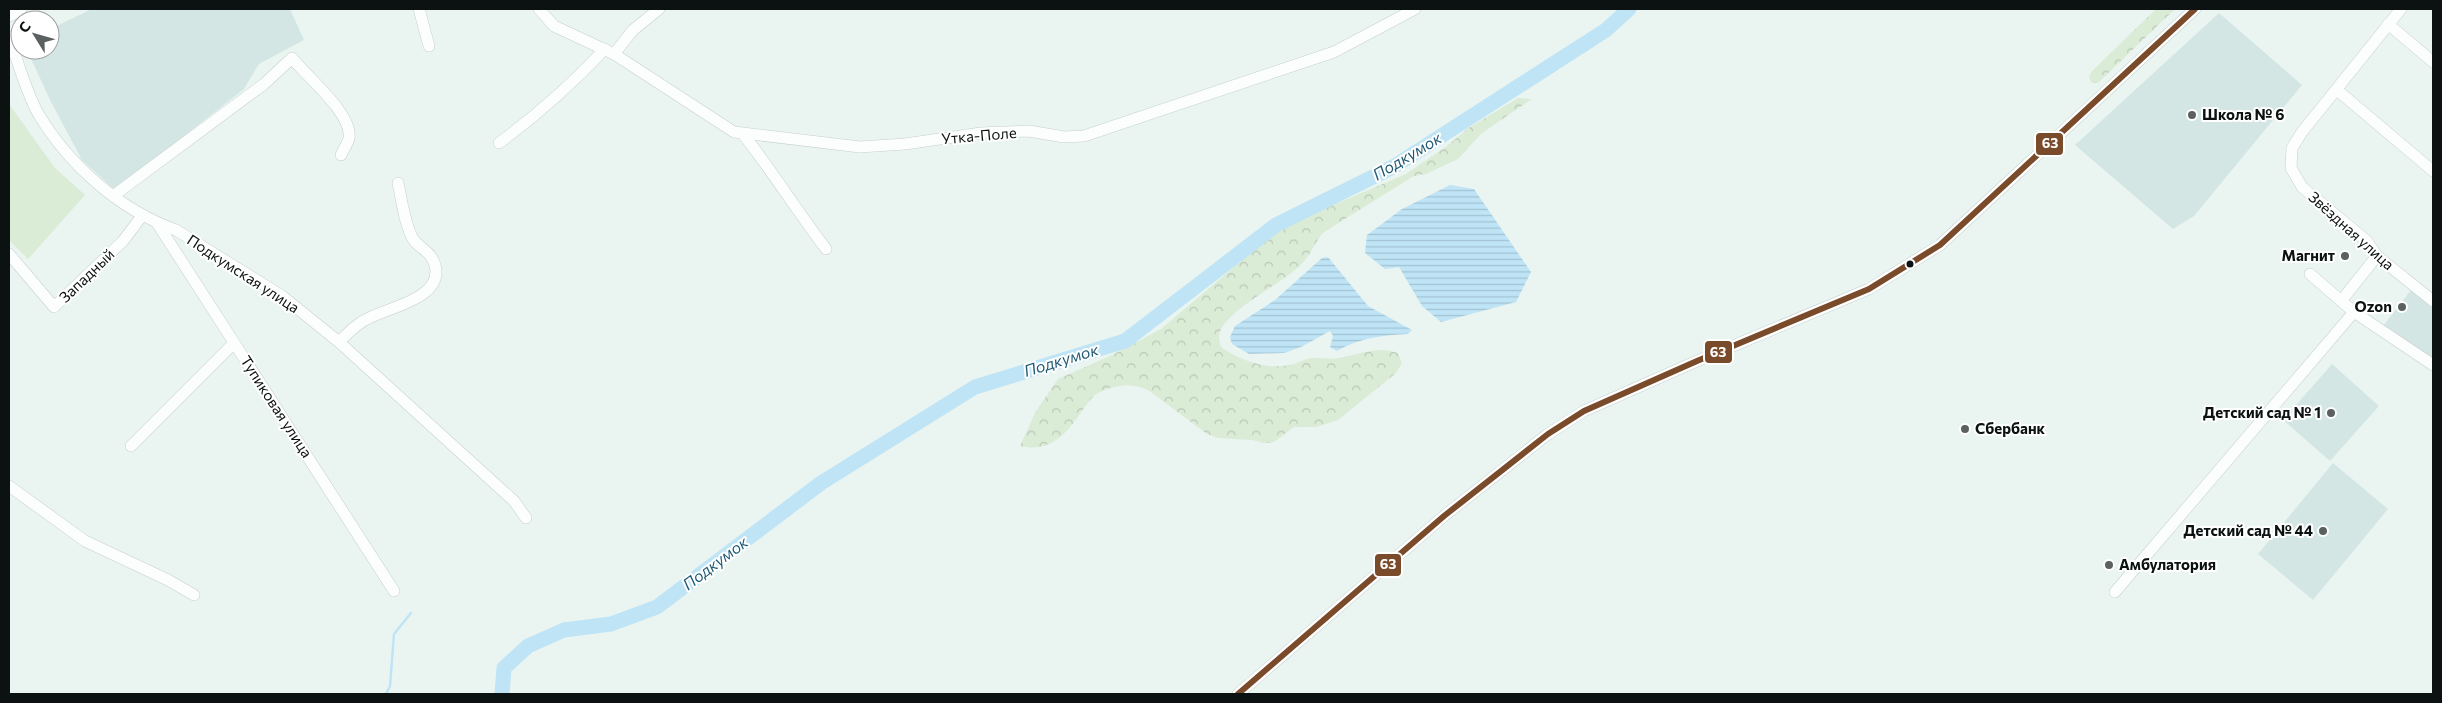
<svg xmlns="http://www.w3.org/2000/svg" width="2442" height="703" viewBox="0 0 2442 703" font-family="Commissioner,sans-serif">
  <defs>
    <pattern id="forest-crowns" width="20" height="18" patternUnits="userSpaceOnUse" patternTransform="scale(1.25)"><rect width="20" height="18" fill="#daebd6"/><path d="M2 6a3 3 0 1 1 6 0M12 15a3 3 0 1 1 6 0" fill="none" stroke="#bac8b7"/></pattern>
    <pattern id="water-rules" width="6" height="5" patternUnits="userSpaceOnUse" patternTransform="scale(1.25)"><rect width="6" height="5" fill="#bfe4f6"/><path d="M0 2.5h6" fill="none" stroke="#a3c3d2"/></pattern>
  </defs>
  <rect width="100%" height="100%" fill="#eaf5f2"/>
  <!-- built -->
  <g fill="#d3e6e3">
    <path d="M92,9H290L304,40L259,64L244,89L115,190L82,160L51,102L27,50H50V29Z"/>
    <path d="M2219,13L2302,85L2194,216L2173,229L2075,145Z"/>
    <path d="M2411,290L2433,303V365L2380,330Z"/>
    <path d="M2332,364L2379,406L2330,461L2283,420Z"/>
    <path d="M2333,463L2388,509L2313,600L2258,554Z"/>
  </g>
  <!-- grass -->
  <path fill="#daebd6" d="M9,104L55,168L85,195L28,259L9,240Z"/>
  <!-- forest -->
  <g fill="url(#forest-crowns)">
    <path d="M2156,9H2175L2098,83L2091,82L2089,77L2092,71Z"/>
    <path d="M1518,98L1532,99L1482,133L1458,159L1426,174L1414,176L1324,232C1315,241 1313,251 1305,260C1286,284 1225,308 1219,335C1219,339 1220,344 1221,347C1239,360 1267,370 1289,365C1297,364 1304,359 1311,358C1320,357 1329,360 1338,358C1359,355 1377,345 1398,353L1402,363L1396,373L1338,420L1316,427H1294L1274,442L1264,443L1252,440L1218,438L1207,434L1148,390C1136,385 1127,384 1115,387C1107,389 1100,391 1094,396C1089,400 1086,406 1082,411C1066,434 1051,453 1020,446L1036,411L1058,379L1112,355L1161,329L1248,255L1291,223L1406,174L1447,146L1467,129Z"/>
  </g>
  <!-- water -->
  <g fill="url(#water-rules)">
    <path d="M1450,185L1474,189L1531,272L1516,302L1441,322L1422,306L1399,267L1385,269L1365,253L1367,235L1402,209Z"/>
    <path d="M1328,257L1368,306L1412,330L1408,334C1383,335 1359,338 1337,351L1330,347L1333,336L1330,331L1301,347L1284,353L1249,354L1232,344L1230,337L1235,326L1275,300L1322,258Z"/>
  </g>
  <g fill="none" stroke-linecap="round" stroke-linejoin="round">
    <!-- stream -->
    <path stroke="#bfe4f6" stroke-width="2.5" d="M386,694L390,686L394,634L411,613"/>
    <!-- river -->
    <path stroke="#bfe4f6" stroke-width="15" d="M502,694L504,668L528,646L564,630L611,624L657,607L821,483L975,387L1125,341L1276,225L1393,167L1606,30L1629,9"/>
    <!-- minor casing -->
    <g stroke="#c7cfcd" stroke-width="12">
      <g id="minor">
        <path d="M419,9L429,46"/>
        <path d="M539,9L554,26L614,54L734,132L860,147L905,144L981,133L1029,131L1064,137L1084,136L1334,52L1415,9"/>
        <path d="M2401,9L2302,132L2292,148L2291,168L2302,187L2367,241L2377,256L2433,301"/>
        <path d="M2388,24L2433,62"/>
        <path d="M9,37C18,61 26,93 39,115C70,166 120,210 176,230L282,296L339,342L514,501L526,518"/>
        <path d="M614,54L633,30L659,9"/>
        <path d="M2337,90L2433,171"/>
        <path d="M743,134C772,171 797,211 826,249"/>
        <path d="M499,143C537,115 572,84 605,49"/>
        <path d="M113,196L264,84L292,58C306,76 353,114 349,138C348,143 343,150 341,155"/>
        <path d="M157,223L394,591"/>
        <path d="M9,254L54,307L123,241L142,216"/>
        <path d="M2310,274L2354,312L2433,365"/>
        <path d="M2341,301L2377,256"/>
        <path d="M339,342C348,333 357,323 369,318C390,307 444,298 435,265C431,251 420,249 413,239C404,222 402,201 398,183"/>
        <path d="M131,446L234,343"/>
        <path d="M9,486L85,541L168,580L194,595"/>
        <path d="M2115,592L2354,312"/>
        <path d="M1238,694L1444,516L1548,434L1584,411L1697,361L1869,289L1940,245L2195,9"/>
      </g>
    </g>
    <!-- major casing -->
    <g stroke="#c7cfcd" stroke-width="16">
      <path id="major" d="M9,14L19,9"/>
    </g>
    <!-- minor -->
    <use href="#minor" stroke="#fcfefd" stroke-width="11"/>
    <!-- major -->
    <use href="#major" stroke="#fcfefd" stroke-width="15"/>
    <!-- bus-1 casing -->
    <g stroke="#fff" stroke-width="10">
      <path id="bus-1" d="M1238,694L1444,516L1548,434L1584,411L1697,361L1869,289L1940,245L2195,9"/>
    </g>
    <!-- bus-1 -->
    <use href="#bus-1" stroke="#7a4b2a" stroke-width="6"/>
  </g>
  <!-- markers -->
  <g fill="#5a6160" stroke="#fff" stroke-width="2">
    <circle cx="2192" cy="115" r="5"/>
    <circle cx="2345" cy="256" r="5"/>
    <circle cx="2402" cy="307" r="5"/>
    <circle cx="2331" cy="413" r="5"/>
    <circle cx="1965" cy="429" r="5"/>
    <circle cx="2323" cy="531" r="5"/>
    <circle cx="2109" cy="565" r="5"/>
  </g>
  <circle fill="#0c1211" stroke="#fff" stroke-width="2" cx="1910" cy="264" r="4.5"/>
  <g text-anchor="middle" stroke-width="4" stroke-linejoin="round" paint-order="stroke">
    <!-- poi labels -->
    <g font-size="15" font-weight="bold" fill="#0c1211" stroke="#fff" text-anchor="end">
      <text x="2202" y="120" text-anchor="start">Школа № 6</text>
      <text x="2335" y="261">Магнит</text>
      <text x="2392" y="312">Ozon</text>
      <text x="2321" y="418">Детский сад № 1</text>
      <text x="1975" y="434" text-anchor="start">Сбербанк</text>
      <text x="2313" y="536">Детский сад № 44</text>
      <text x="2119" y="570" text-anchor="start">Амбулатория</text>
    </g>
    <!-- street labels -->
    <g font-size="15" fill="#0c1211" stroke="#fff">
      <text transform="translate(979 136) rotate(-5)" y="5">Утка-Поле</text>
      <text transform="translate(2351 231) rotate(42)" y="5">Звёздная улица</text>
      <text transform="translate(243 274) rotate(33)" y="5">Подкумская улица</text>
      <text transform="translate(87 276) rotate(-44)" y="5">Западный</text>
      <text transform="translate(276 407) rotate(57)" y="5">Тупиковая улица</text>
    </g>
    <!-- water labels -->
    <g font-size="16" font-style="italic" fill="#1f5a74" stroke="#fff">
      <text transform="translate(1407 156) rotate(-31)" y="6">Подкумок</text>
      <text transform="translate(1061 360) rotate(-17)" y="6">Подкумок</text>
      <text transform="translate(715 563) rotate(-37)" y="6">Подкумок</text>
    </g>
  </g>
  <g stroke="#fff" stroke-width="2">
    <rect x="2035" y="132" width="29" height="24" rx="5" fill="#7a4b2a"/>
    <rect x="1704" y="340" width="29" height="24" rx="5" fill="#7a4b2a"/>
    <rect x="1374" y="553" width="28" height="24" rx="5" fill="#7a4b2a"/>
  </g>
  <g font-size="14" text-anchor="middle" font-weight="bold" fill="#fff">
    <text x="2050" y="148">63</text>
    <text x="1718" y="357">63</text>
    <text x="1388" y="569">63</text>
  </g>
  <!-- border -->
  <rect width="2442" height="703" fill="none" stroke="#0c1211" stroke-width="20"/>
  <!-- north arrow -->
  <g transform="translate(35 35) rotate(307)"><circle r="24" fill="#ffffff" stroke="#9ea0a0"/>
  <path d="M0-4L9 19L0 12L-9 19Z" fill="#5a6160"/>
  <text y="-8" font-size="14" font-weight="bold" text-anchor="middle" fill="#0c1211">С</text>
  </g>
</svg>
